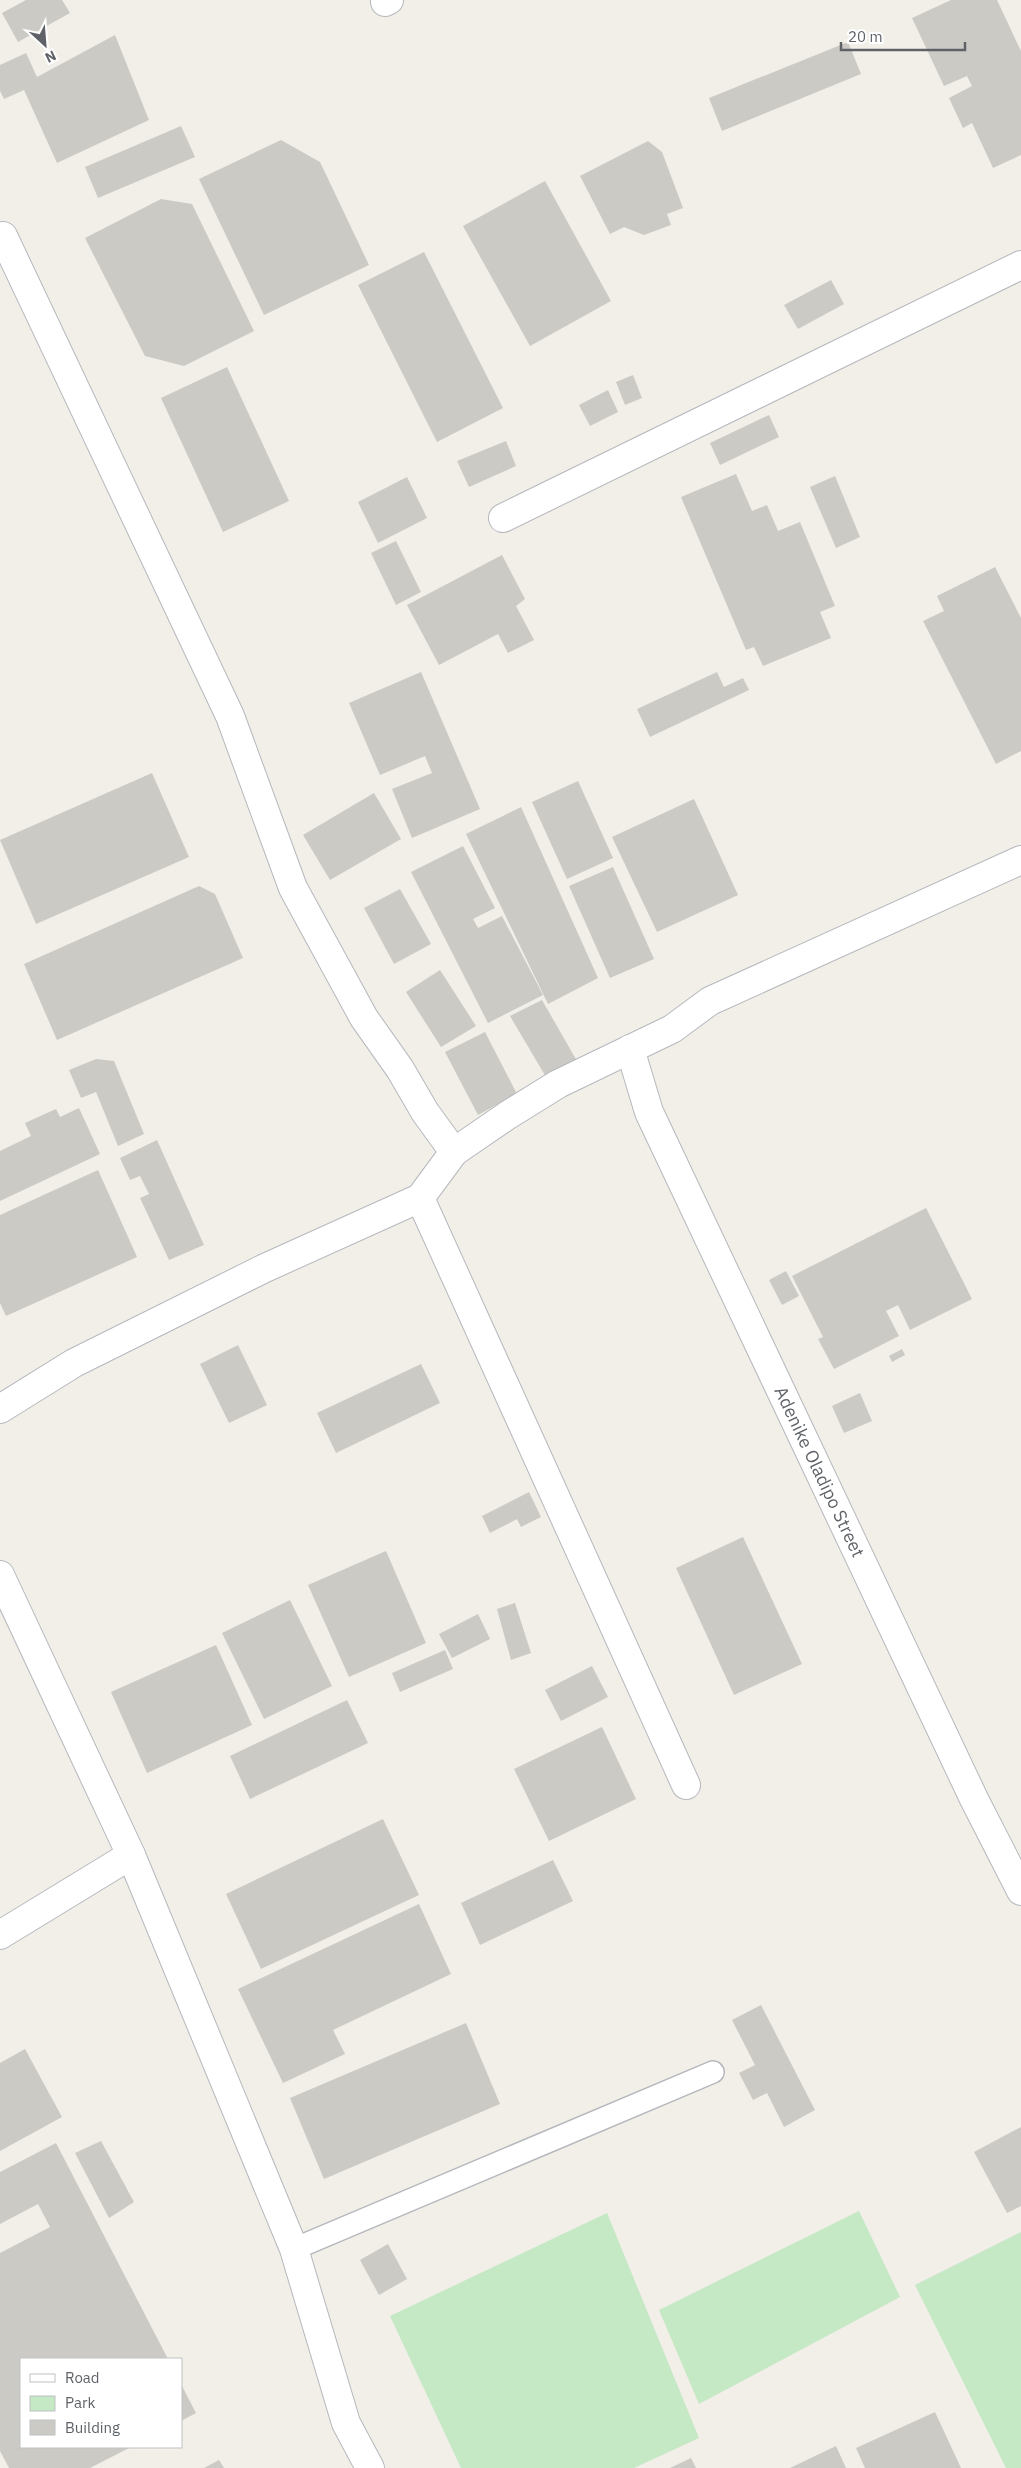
<svg xmlns="http://www.w3.org/2000/svg" width="1021" height="2468" viewBox="0 0 1021 2468" font-family="'IBM Plex Sans',sans-serif">
  <rect width="100%" height="100%" fill="#f1efe8"/>
  <!-- green -->
  <g fill="#c5e8c5">
    <path d="M859,2211L900,2297L699,2404L659,2310Z"/>
    <path d="M607,2213L699,2438L634,2468H461L390,2316Z"/>
    <path d="M1021,2232V2468H1006L915,2285Z"/>
  </g>
  <!-- building -->
  <g fill="#cccac5">
    <path d="M26,0H62L70,13L18,42L2,13Z"/>
    <path d="M951,0H997L1021,51V155L993,168L972,123L963,128L949,98L972,86L967,76L944,86L912,18Z"/>
    <path d="M115,35L149,120L57,163L24,90L4,99L0,91V65L26,53L37,77Z"/>
    <path d="M848,42L861,74L722,131L709,98Z"/>
    <path d="M181,126L195,157L98,198L85,167Z"/>
    <path d="M281,140L320,162L369,265L264,315L199,179Z"/>
    <path d="M648,141L662,152L683,208L667,214L671,225L644,235L624,227L610,234L580,176Z"/>
    <path d="M545,181L611,301L530,346L463,226Z"/>
    <path d="M161,199L192,204L254,331L184,366L145,356L85,238Z"/>
    <path d="M424,252L503,408L437,442L358,285Z"/>
    <path d="M831,280L844,304L798,329L784,305Z"/>
    <path d="M227,367L289,501L223,532L161,398Z"/>
    <path d="M633,375L642,398L625,405L616,382Z"/>
    <path d="M608,390L618,412L590,426L579,405Z"/>
    <path d="M769,415L779,437L720,465L710,443Z"/>
    <path d="M506,441L516,466L469,487L457,461Z"/>
    <path d="M736,474L752,511L767,505L778,531L800,522L835,606L820,612L831,638L763,666L754,647L746,650L681,497Z"/>
    <path d="M835,476L860,537L836,548L810,487Z"/>
    <path d="M407,477L427,518L378,543L358,502Z"/>
    <path d="M396,541L421,592L396,605L371,553Z"/>
    <path d="M502,555L525,599L516,606L534,640L508,653L498,634L439,665L407,605Z"/>
    <path d="M995,567L1021,618V751L996,764L923,621L944,611L937,596Z"/>
    <path d="M421,672L480,809L412,838L392,789L432,773L425,756L380,775L349,703Z"/>
    <path d="M717,672L724,687L743,678L749,690L650,737L637,709Z"/>
    <path d="M152,773L189,857L36,924L0,840Z"/>
    <path d="M578,781L613,858L567,879L532,802Z"/>
    <path d="M374,793L401,839L330,880L303,835Z"/>
    <path d="M694,799L738,895L657,932L612,837Z"/>
    <path d="M521,807L598,978L548,1004L466,834Z"/>
    <path d="M463,846L495,908L473,919L478,928L502,916L543,995L488,1023L411,872Z"/>
    <path d="M613,867L654,959L610,978L569,886Z"/>
    <path d="M199,886L215,894L243,958L57,1040L24,964Z"/>
    <path d="M400,889L431,944L394,964L364,908Z"/>
    <path d="M440,970L476,1026L441,1047L406,992Z"/>
    <path d="M542,1000L577,1061L546,1077L510,1016Z"/>
    <path d="M485,1032L517,1094L478,1115L445,1052Z"/>
    <path d="M96,1059L114,1061L144,1134L118,1146L96,1092L81,1098L69,1070Z"/>
    <path d="M79,1108L100,1154L0,1201V1151L31,1136L25,1123L56,1109L60,1117Z"/>
    <path d="M157,1140L204,1245L169,1260L140,1198L149,1194L140,1176L130,1180L120,1158Z"/>
    <path d="M98,1170L137,1257L6,1316L0,1303V1215Z"/>
    <path d="M926,1208L972,1299L910,1330L898,1305L886,1311L899,1336L834,1369L818,1339L823,1337L792,1276Z"/>
    <path d="M786,1271L799,1296L782,1305L769,1280Z"/>
    <path d="M238,1345L267,1405L229,1423L200,1364Z"/>
    <path d="M902,1349L905,1355L892,1362L889,1356Z"/>
    <path d="M421,1364L440,1403L336,1453L317,1413Z"/>
    <path d="M860,1393L872,1421L844,1433L832,1406Z"/>
    <path d="M529,1492L541,1517L521,1527L517,1519L490,1533L482,1516Z"/>
    <path d="M743,1537L802,1664L734,1695L676,1568Z"/>
    <path d="M386,1551L426,1643L349,1677L308,1585Z"/>
    <path d="M290,1600L332,1686L264,1719L222,1633Z"/>
    <path d="M515,1603L531,1653L511,1660L497,1609Z"/>
    <path d="M478,1614L490,1639L452,1658L439,1634Z"/>
    <path d="M216,1645L252,1725L147,1773L111,1692Z"/>
    <path d="M445,1650L453,1669L400,1692L392,1673Z"/>
    <path d="M592,1666L608,1697L561,1721L545,1690Z"/>
    <path d="M347,1700L368,1743L250,1799L230,1756Z"/>
    <path d="M602,1727L636,1799L549,1841L514,1769Z"/>
    <path d="M383,1819L419,1895L261,1969L226,1894Z"/>
    <path d="M553,1860L573,1901L480,1945L461,1903Z"/>
    <path d="M419,1904L451,1974L333,2030L345,2054L283,2083L238,1989Z"/>
    <path d="M761,2005L815,2110L784,2127L767,2093L753,2100L739,2073L755,2065L732,2020Z"/>
    <path d="M466,2023L500,2104L324,2179L290,2098Z"/>
    <path d="M25,2049L62,2117L0,2151V2063Z"/>
    <path d="M1021,2127V2206L1007,2213L974,2152Z"/>
    <path d="M101,2141L134,2202L109,2218L75,2153Z"/>
    <path d="M56,2143L168,2359H21V2447H131L90,2468H9L0,2451V2253L50,2227L38,2204L0,2224V2172Z"/>
    <path d="M388,2244L407,2279L379,2295L360,2260Z"/>
    <path d="M181,2384L196,2413L181,2421Z"/>
    <path d="M935,2412L961,2468H865L856,2448Z"/>
    <path d="M836,2446L846,2468H790Z"/>
    <path d="M691,2458L696,2468H670Z"/>
    <path d="M219,2460L224,2468H204Z"/>
  </g>
  <g fill="none" stroke-linecap="round" stroke-linejoin="round">
    <!-- lane casing -->
    <g stroke="#b5b8bc" stroke-width="24">
      <path id="lane" d="M294,2249L713,2072"/>
    </g>
    <!-- street casing -->
    <g stroke="#b5b8bc" stroke-width="30">
      <g id="street">
        <path d="M385,2L389,0"/>
        <path d="M3,236L230,716L293,888L364,1018L400,1069L425,1112L454,1152"/>
        <path d="M503,518L1021,265"/>
        <path id="s1" d="M630,1049L649,1112L974,1799L1021,1891"/>
        <path d="M420,1198L686,1785"/>
        <path d="M0,1409L74,1363L265,1268L420,1198L454,1152L508,1115L558,1084L672,1029L710,1001L1021,860"/>
        <path d="M0,1575L131,1855L294,2249L346,2423L370,2468"/>
        <path d="M0,1935L131,1855"/>
      </g>
    </g>
    <!-- lane -->
    <use href="#lane" stroke="#fff" stroke-width="21"/>
    <!-- street -->
    <use href="#street" stroke="#fff" stroke-width="28"/>
  </g>
  <g text-anchor="middle" stroke-width="4" stroke-linejoin="round" paint-order="stroke">
    <!-- street labels -->
    <g font-size="18" fill="#5f6368" stroke="#fff">
      <text dy="6" stroke="none"><textPath href="#s1" startOffset="464">Adenike Oladipo Street</textPath></text>
    </g>
  </g>
  <!-- legend -->
  <rect x="20" y="2358" width="162" height="90" fill="#ffffff" stroke="#bfc1c3"/>
  <rect x="30" y="2374" width="25" height="8" fill="#ffffff" stroke="#bfc1c3"/>
  <text x="65" y="2383" font-size="15" fill="#5f6368">Road</text>
  <rect x="30" y="2396" width="25" height="15" fill="#c5e8c5" stroke="#bfc1c3"/>
  <text x="65" y="2408" font-size="15" fill="#5f6368">Park</text>
  <rect x="30" y="2420" width="25" height="15" fill="#cccac5" stroke="#bfc1c3"/>
  <text x="65" y="2433" font-size="15" fill="#5f6368">Building</text>
  <!-- north arrow -->
  <g transform="translate(45 45) rotate(154)" stroke="#ffffff" stroke-width="4" paint-order="stroke">
  <path d="M0-4L9 19L0 12L-9 19Z" fill="#5f6368"/>
  <text y="-8" font-size="14" font-weight="bold" text-anchor="middle" fill="#5f6368">N</text>
  </g>
  <!-- scale -->
  <path d="M841 42v8h124v-8" fill="none" stroke="#5f6368" stroke-width="2.5"/>
  <text x="848" y="42" font-size="15" fill="#5f6368" stroke="#ffffff" stroke-width="4" paint-order="stroke">20 m</text>
</svg>
